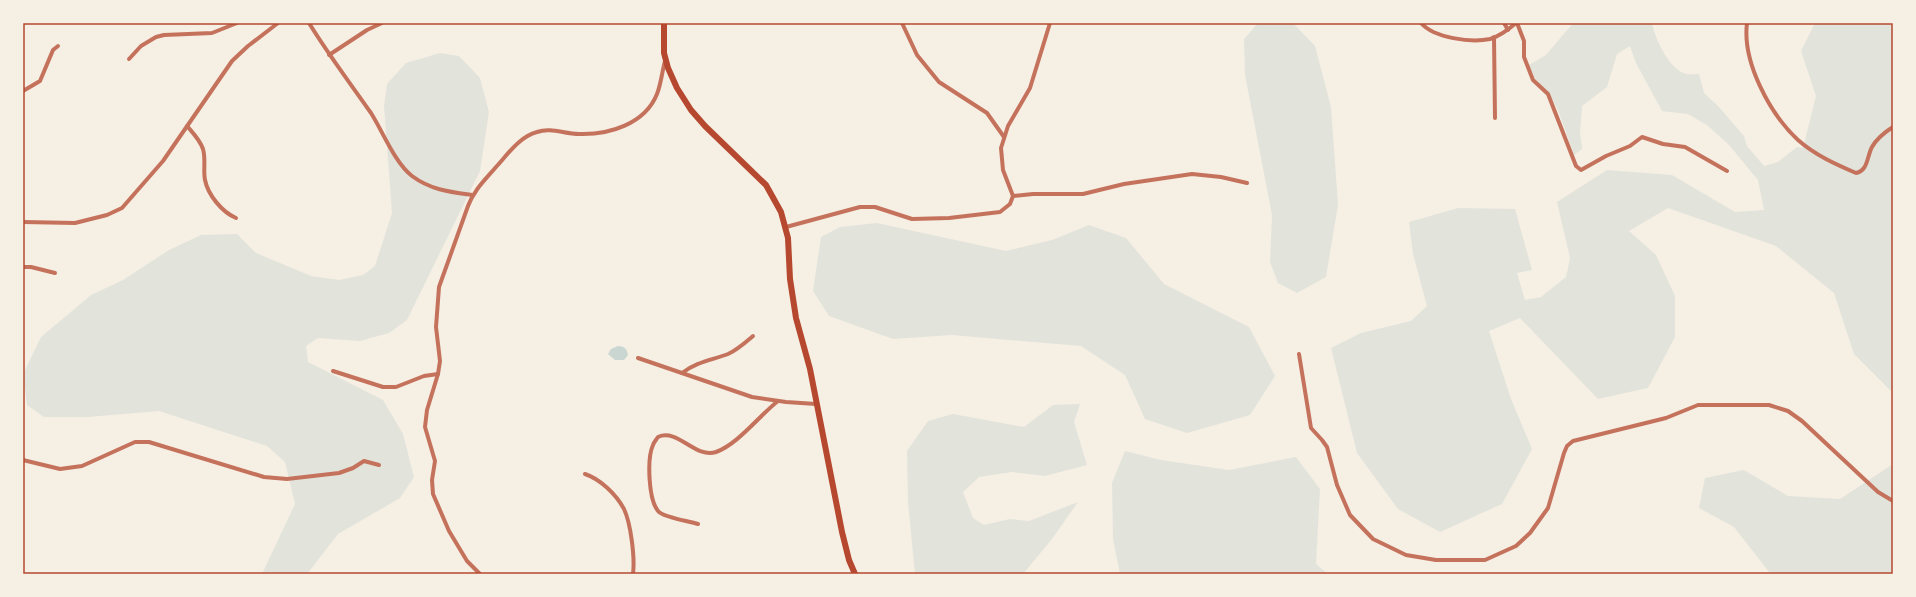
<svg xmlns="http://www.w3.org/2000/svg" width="1916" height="597" viewBox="0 0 1916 597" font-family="'Fira Sans',sans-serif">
  <rect width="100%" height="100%" fill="#f6efe4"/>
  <!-- green -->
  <g fill="#e2e4dc">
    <path d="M1258,23H1293L1315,46L1331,107L1338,205L1326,277L1297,293L1278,283L1270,262L1272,215L1245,75L1244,39Z"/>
    <path d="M1573,23H1652C1655,39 1669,69 1686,74C1690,75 1695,74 1699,74L1704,93L1718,106L1744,136L1747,146L1764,166L1778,162L1797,147L1803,148L1816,96L1801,51L1815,23H1893V393L1854,354L1834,293L1776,246L1668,208L1629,231L1656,255L1675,296V337L1648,388L1598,399L1520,318L1489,331L1511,399L1532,449L1502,504L1440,532L1398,509L1357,453L1331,348L1361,333L1411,321L1427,306L1413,254L1409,222L1458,208L1515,209L1532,270L1517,273L1525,300L1541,297L1566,277L1570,258L1557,202L1607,170L1672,175L1735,212L1764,210L1758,180L1729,145L1707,125L1688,114L1662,111L1636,63L1630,46L1617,54L1607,87L1582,106L1580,132L1582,149L1574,155L1558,110L1549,93L1535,78L1529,65L1546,55Z"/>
    <path d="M440,53L459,56L480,78L489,112L480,171L407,320L389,333L360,341L318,338L306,346L308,362L383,400L403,434L414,477L400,498L338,534L307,574H262L295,504L285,462L267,446L159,411L88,417H44L27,405L23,374L41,337L91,295L123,280L169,250L201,235L237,234L256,253L311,276L339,280L363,275L375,266L392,213L384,106L387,84L406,63Z"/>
    <path d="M877,223L1006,251L1052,240L1089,225L1126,238L1164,284L1249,327L1275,376L1250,415L1187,433L1145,419L1125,375L1081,346L952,335L893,339L829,316L813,291L821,237L840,227Z"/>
    <path d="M1080,404L1074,422L1087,465L1045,476L1012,472L979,477L963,492L973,518L984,525L1010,519L1029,521L1078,502L1052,539L1023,574H915L908,502L907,451L928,421L953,414L1024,427L1053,405Z"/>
    <path d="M1125,451L1161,460L1229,470L1296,457L1320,489L1316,564L1328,574H1120L1113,539L1112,483Z"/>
    <path d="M1893,464V574H1778L1769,572L1734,527L1699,508L1705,478L1744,470L1788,496L1840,499Z"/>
  </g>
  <!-- water -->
  <path fill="#c9d6d2" d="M618,346C624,346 627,349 628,355L624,360H615L608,354L611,349Z"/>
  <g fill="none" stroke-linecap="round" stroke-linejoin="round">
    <!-- minor -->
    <g stroke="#c5725c" stroke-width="4">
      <path d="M309,23C328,54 350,83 371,113C383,132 395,163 412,176C431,190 450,192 472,195"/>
      <path d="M902,23L917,55L939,82L987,113L1004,137"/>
      <path d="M1421,23C1434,38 1471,43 1490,39C1500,36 1508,30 1516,23"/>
      <path d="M1504,23L1508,30"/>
      <path d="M1517,23L1524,41V57L1533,80L1548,94L1576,166L1581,170L1606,156L1630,146L1642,137L1663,144L1685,147L1727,171"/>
      <path d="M1747,23C1742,62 1770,114 1798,140C1815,155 1835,164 1856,173C1868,171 1867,156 1872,147C1877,138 1885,132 1893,127"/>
      <path d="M1494,37L1495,118"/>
      <path d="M329,55L367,30L382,23"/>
      <path d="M129,59L141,46L156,37L164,35L212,33L237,23"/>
      <path d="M23,91L40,81L53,50L58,46"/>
      <path d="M187,126C193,133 200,140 203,149C206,159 203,170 205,180C208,195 222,212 236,218"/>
      <path d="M1013,196L1033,194H1083L1124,184L1192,174L1221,177L1247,183"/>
      <path d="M23,222L75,223L107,215L122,208L163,161L232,61L248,46L278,23"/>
      <path d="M786,227L860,207H875L912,219L949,218L1000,212L1010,204L1013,196L1003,170L1001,148L1008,126L1030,88L1050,23"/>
      <path d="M23,267H31L55,273"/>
      <path d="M1299,354L1311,428L1322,440L1327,447L1337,485L1350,515L1373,539L1406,555L1436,560H1485L1516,546L1530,533L1548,508L1564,453L1567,446L1573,441L1666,418L1698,405H1769L1788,411L1802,421L1878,492L1893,501"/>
      <path d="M638,358L752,397L786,402L816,404"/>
      <path d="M333,371L383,387H396L424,376L438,374"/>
      <path d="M682,373C696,362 712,360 728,354C737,350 746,342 753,336"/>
      <path d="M23,460L60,469L82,466L135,442H149L264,477L287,479L339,473L353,468L364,461L379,465"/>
      <path d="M585,474C600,479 616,494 624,509C631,524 635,558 633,574"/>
      <path d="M698,524C689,521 666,518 659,512C648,501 647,458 653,445C654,442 656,440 658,437C678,428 695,459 716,452C738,444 759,416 778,401"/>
      <path d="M480,574L467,561L449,531L433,494L432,480L435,461L425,427L427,410L438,374L440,361L436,327L439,287L468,206C474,190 485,180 496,167C508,154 519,137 537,132C551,127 564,134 579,134C609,135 645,124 657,94C661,84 662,72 665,61"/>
    </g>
    <!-- secondary -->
    <path stroke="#b5482f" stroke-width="6" d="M664,23V53L668,68L677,88L691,110L705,126L766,185L781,212L788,238L790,279L796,318L810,369L842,532L849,560L855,574"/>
  </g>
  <!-- border -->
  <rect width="1916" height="597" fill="none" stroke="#f6efe4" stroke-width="48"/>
  <rect x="24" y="24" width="1868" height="549" fill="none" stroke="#b5482f" stroke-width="1.5"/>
</svg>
